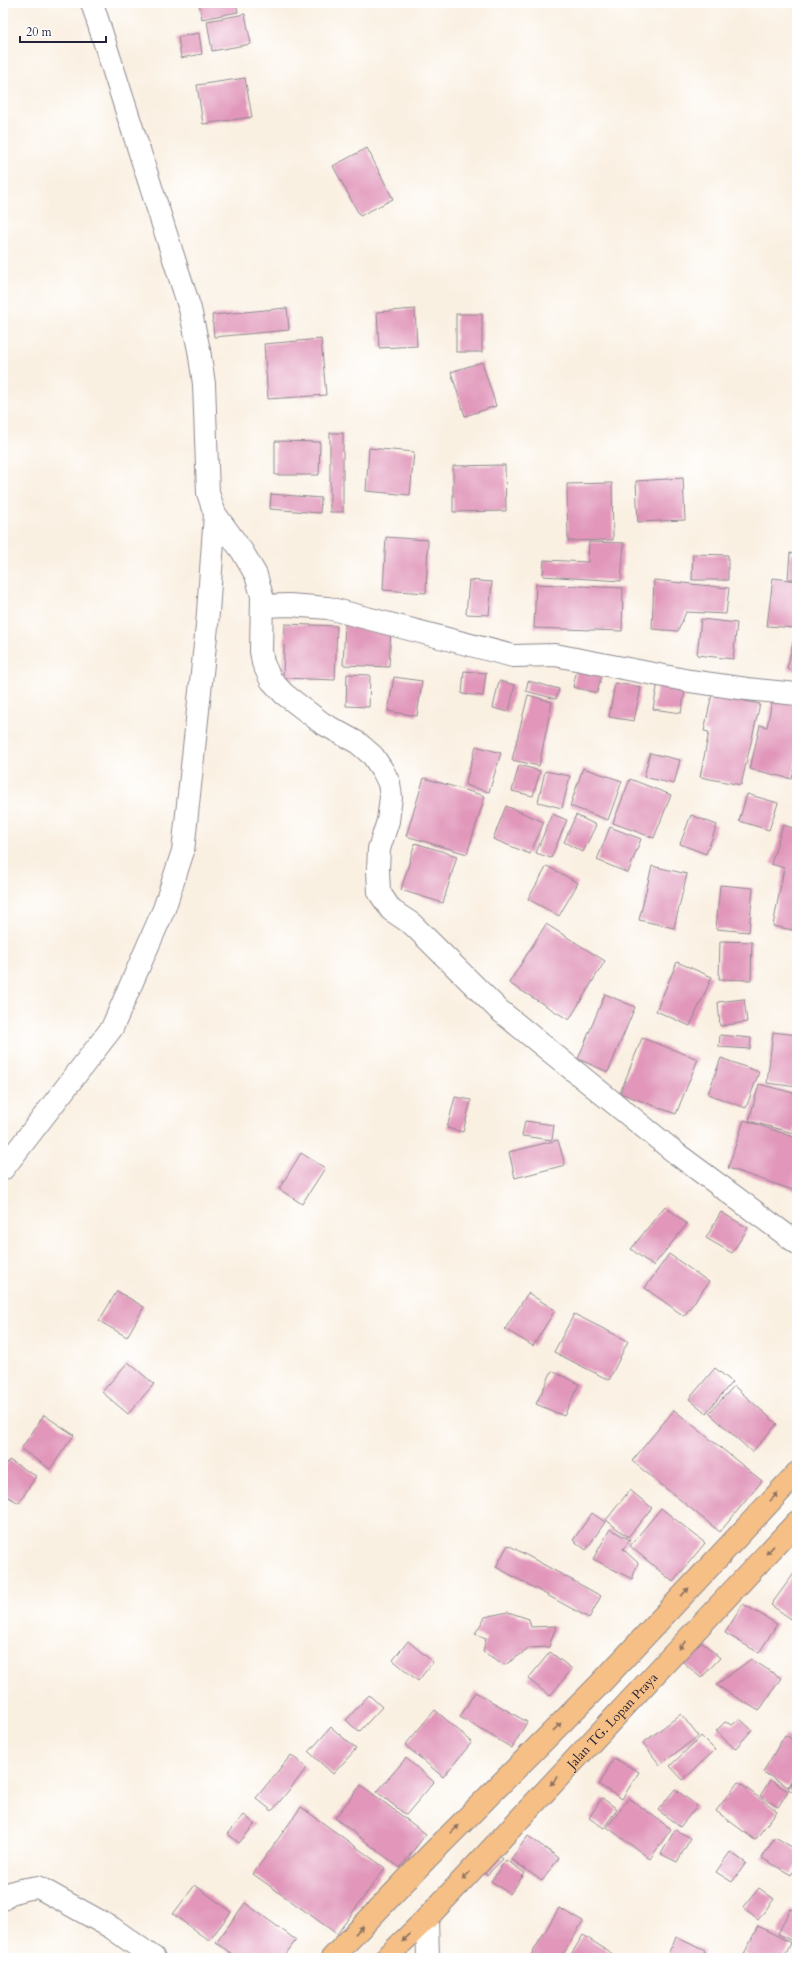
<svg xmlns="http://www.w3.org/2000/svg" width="800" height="1961" viewBox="0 0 800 1961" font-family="Cardo,serif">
  <rect width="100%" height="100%" fill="#fff"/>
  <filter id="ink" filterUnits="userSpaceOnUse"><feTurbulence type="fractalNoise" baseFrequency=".025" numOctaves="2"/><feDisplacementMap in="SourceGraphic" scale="8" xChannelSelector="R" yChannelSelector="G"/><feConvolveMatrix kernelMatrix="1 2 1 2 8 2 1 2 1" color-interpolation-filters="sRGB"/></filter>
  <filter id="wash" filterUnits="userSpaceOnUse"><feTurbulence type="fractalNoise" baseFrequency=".012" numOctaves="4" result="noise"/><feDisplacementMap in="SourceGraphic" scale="16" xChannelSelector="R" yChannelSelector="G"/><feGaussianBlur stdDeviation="0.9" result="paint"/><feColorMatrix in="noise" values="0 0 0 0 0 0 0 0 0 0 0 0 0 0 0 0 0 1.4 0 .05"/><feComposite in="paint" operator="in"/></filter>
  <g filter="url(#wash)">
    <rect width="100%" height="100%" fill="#faf0e2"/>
    <g id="blocks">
      <!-- building -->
      <g fill="#e196ba">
        <path d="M199,3H236L238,12L202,19Z"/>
        <path d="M245,14L251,44L212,51L207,21Z"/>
        <path d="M199,33L202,54L181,58L178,37Z"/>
        <path d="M245,78L252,117L203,124L197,85Z"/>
        <path d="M367,148L393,199L360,216L333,166Z"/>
        <path d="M287,308L289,330L214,337L212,315Z"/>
        <path d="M415,309L417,346L379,348L377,312Z"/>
        <rect x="456" y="314" width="26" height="38"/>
        <path d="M321,339L326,395L268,399L264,344Z"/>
        <path d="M482,362L496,406L465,416L451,372Z"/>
        <rect x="330" y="433" width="13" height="79"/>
        <path d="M275,441L320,442L319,475H275Z"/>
        <path d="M369,448L414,452L410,495L366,491Z"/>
        <path d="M505,465L506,511L453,512V466Z"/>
        <path d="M683,478L685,520L638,522L636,481Z"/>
        <path d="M612,483L613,540L568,541L567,484Z"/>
        <path d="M271,494L321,498L320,513L270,509Z"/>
        <path d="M386,537L428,540L426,593L383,590Z"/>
        <path d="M589,542L624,543L621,581L543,576L544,560L588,562Z"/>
        <path d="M790,553L797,554V579H788Z"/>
        <path d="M693,554L728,555V580H692Z"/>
        <path d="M773,578L797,581V628L767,626Z"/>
        <path d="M469,580L492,582L489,615L466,614Z"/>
        <path d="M654,580L729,588L726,614L686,612L678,631L652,629Z"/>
        <path d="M536,584L623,588L622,631L534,628Z"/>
        <path d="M701,619L737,623L733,659L697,655Z"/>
        <path d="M285,624L337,626L335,680L283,678Z"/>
        <path d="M345,624L391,627L389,667L343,665Z"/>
        <path d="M794,639L797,640V672L787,669Z"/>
        <path d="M578,665L603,671L597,693L573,687Z"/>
        <path d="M464,671L486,673L483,696L462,694Z"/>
        <path d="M347,674L370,675L369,707L346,706Z"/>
        <path d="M394,677L422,681L417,716L388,711Z"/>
        <path d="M499,681L515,685L509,712L493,708Z"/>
        <path d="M528,681L559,689L556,699L526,691Z"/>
        <path d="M658,682L686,686L681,713L653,709Z"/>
        <path d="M615,683L641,687L634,721L609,717Z"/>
        <path d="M712,694L760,704L741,785L700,777L709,732L704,731Z"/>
        <path d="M528,695L552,702L539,766L512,760Z"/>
        <path d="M773,695L797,699V758L792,779L750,769L760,725L767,727Z"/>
        <path d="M476,746L501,753L489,792L465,785Z"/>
        <path d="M650,753L680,760L674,784L644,777Z"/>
        <path d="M519,765L540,771L533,796L512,791Z"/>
        <path d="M583,768L622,781L608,820L570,806Z"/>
        <path d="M545,771L570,776L562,808L538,802Z"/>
        <path d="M424,778L485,796L467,854L406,836Z"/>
        <path d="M630,779L671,795L654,838L613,823Z"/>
        <path d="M747,794L778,803L769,830L739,821Z"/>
        <path d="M506,806L544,822L530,854L493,839Z"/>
        <path d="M552,814L567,820L551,858L536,853Z"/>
        <path d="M576,815L596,825L583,852L564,842Z"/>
        <path d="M691,815L717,825L706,854L680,844Z"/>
        <path d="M783,825L797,829V931L773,926L784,868L771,864Z"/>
        <path d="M610,827L641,839L628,873L597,860Z"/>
        <path d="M415,843L457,856L443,903L401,890Z"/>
        <path d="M547,866L578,883L559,916L528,899Z"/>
        <path d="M652,866L687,874L674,928L639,920Z"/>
        <path d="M720,885L753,888L749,932L716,929Z"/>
        <path d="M546,924L605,961L569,1020L509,983Z"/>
        <path d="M720,941L752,942L751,980L719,979Z"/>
        <path d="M677,962L712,977L690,1026L656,1011Z"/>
        <path d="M605,994L635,1007L608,1072L578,1059Z"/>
        <path d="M744,999L747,1022L720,1026L718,1002Z"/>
        <path d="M773,1032L797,1035V1087L767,1083Z"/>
        <path d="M720,1035L751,1038L750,1049L719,1047Z"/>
        <path d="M642,1038L698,1059L676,1114L620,1093Z"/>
        <path d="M721,1058L759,1072L746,1108L708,1094Z"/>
        <path d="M759,1084L797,1094V1117L793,1133L749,1121Z"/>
        <path d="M455,1097L471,1100L463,1132L447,1128Z"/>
        <path d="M744,1120L797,1138L796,1191L728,1168Z"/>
        <path d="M525,1121L554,1125L552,1140L522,1136Z"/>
        <path d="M558,1140L565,1165L515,1178L509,1152Z"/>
        <path d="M301,1153L325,1168L302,1204L279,1189Z"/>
        <path d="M665,1206L687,1224L653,1266L631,1249Z"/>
        <path d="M721,1212L748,1228L732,1253L706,1238Z"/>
        <path d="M669,1254L709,1282L684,1316L645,1288Z"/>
        <path d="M117,1291L144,1307L127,1337L99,1321Z"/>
        <path d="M528,1293L555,1310L533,1346L505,1329Z"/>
        <path d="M574,1314L628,1341L609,1380L554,1352Z"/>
        <path d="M128,1362L154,1384L128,1414L102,1392Z"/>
        <path d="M715,1368L732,1382L706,1413L689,1399Z"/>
        <path d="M552,1371L579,1384L564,1416L536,1404Z"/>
        <path d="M734,1386L777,1424L752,1452L709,1413Z"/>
        <path d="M674,1410L762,1481L720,1532L632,1461Z"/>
        <path d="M44,1415L74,1435L50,1469L21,1449Z"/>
        <path d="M9,1460L36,1476L19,1503L3,1494V1470Z"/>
        <path d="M630,1490L652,1508L628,1537L606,1520Z"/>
        <path d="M661,1508L705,1543L673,1582L630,1546Z"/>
        <path d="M592,1513L605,1522L586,1550L573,1540Z"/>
        <path d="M610,1529L630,1540L623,1549L638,1563L632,1579L593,1559Z"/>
        <path d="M508,1545L601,1596L589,1618L496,1567Z"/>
        <path d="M795,1572L797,1573V1623L771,1605Z"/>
        <path d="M743,1604L777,1624L759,1653L725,1633Z"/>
        <path d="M508,1612L529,1619L531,1627L556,1626L549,1647L530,1648L505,1665L483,1652L486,1638L475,1634L485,1617Z"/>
        <path d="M408,1641L433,1662L418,1681L393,1660Z"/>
        <path d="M701,1641L720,1658L701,1678L682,1661Z"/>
        <path d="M550,1652L572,1669L550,1696L528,1679Z"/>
        <path d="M751,1659L781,1678L759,1711L716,1685Z"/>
        <path d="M475,1692L527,1722L512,1748L460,1717Z"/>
        <path d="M369,1695L382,1707L359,1732L346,1720Z"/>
        <path d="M435,1710L472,1742L443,1777L405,1745Z"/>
        <path d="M681,1714L698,1736L660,1765L643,1743Z"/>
        <path d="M740,1719L752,1730L735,1749L716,1731L725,1722L732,1725Z"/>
        <path d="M331,1727L356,1749L333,1774L309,1752Z"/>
        <path d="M785,1735L797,1742V1771L788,1787L763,1772Z"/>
        <path d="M701,1736L715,1750L683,1780L670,1766Z"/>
        <path d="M291,1755L307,1768L272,1811L256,1798Z"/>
        <path d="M406,1758L434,1782L406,1815L377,1792Z"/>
        <path d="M614,1758L639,1772L622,1799L599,1785Z"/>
        <path d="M797,1773V1794L788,1789Z"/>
        <path d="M770,1780L788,1791L778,1807L760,1796Z"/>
        <path d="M738,1782L777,1811L755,1840L716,1811Z"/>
        <path d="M361,1785L426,1834L400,1868L335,1818Z"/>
        <path d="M675,1789L697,1806L680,1827L658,1810Z"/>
        <path d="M602,1798L617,1809L604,1828L589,1818Z"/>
        <path d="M629,1798L671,1829L650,1859L607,1827Z"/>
        <path d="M301,1807L385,1868L337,1934L253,1874Z"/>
        <path d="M244,1815L255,1824L239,1843L228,1834Z"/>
        <path d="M675,1830L691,1838L677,1862L661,1854Z"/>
        <path d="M528,1836L559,1858L542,1881L511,1859Z"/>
        <path d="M775,1837L797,1850V1864L791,1875L762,1858Z"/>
        <path d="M494,1851L503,1859L487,1875L478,1867Z"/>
        <path d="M730,1852L746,1863L732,1882L716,1872Z"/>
        <path d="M506,1860L525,1873L510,1894L491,1881Z"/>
        <path d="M195,1885L231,1912L209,1941L173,1914Z"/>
        <path d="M759,1888L774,1899L758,1920L743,1908Z"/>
        <path d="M245,1903L296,1940L283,1958H238L216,1943Z"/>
        <path d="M559,1908L583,1921L561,1958H532L530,1957Z"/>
        <path d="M790,1909L797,1912L796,1943L778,1934Z"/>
        <path d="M758,1926L791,1943L784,1958H752L744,1954Z"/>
        <path d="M583,1935L619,1958H569Z"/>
        <path d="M676,1937L705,1951L702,1958H666Z"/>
      </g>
    </g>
  </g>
  <g filter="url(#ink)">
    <use href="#blocks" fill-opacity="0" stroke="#8e898e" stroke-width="1"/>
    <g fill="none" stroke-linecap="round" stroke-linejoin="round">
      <!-- minor casing -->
      <g stroke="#8e898e" stroke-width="24">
        <g id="minor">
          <path d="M92,3L190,309L199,350L204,384L208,493L215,514L242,551L256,575L262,596L261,651L263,663L271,680L284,694L322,723L358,743L373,756L383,771L389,783L391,797L388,821L379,849L378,870L379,892L391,910L412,924L499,1010L677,1154L797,1243"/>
          <path d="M262,606L289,605L328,608L513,656L555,655L690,681L747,689L797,694"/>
          <path d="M3,1169L112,1028L164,909L183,851L207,626L215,514"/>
          <path d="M3,1899L8,1894L20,1890L38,1887L112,1928L154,1958"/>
          <path d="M427,1918L428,1958"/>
        </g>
      </g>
      <!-- highway casing -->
      <g stroke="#8e898e" stroke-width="24">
        <g id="highway">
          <path d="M332,1958L428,1857L599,1685L797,1473"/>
          <path id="s1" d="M386,1958L427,1918L797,1522"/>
        </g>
      </g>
      <!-- minor -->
      <use href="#minor" stroke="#fff" stroke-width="22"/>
      <!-- highway -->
      <use href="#highway" stroke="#f5bf86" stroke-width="22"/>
    </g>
    <!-- one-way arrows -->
    <defs><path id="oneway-solid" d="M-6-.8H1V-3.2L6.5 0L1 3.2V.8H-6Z"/></defs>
    <g fill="#8c7060">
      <use href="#oneway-solid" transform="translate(774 1497) rotate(-46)"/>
      <use href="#oneway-solid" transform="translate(770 1550) rotate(133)"/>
      <use href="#oneway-solid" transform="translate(685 1592) rotate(-47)"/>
      <use href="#oneway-solid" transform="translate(682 1645) rotate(134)"/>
      <use href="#oneway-solid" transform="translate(557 1727) rotate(-45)"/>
      <use href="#oneway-solid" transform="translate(554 1781) rotate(133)"/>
      <use href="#oneway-solid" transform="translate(455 1829) rotate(-45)"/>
      <use href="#oneway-solid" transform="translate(466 1876) rotate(133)"/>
      <use href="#oneway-solid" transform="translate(359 1930) rotate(-47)"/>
      <use href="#oneway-solid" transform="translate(406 1938) rotate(136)"/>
    </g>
  </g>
  <g text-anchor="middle" stroke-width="3" stroke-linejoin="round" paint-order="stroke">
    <!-- street labels -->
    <g font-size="13" fill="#22223b" stroke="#fff">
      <text dy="5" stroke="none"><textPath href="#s1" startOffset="328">Jalan TG. Lopan Praya</textPath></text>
    </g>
  </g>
  <!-- margin -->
  <rect width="800" height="1961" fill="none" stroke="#fff" stroke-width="16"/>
  <!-- scale -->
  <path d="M20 36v6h86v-6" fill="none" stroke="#22223b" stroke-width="2"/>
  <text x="26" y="36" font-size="12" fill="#22223b" stroke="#ffffff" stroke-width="3" paint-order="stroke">20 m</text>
</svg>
